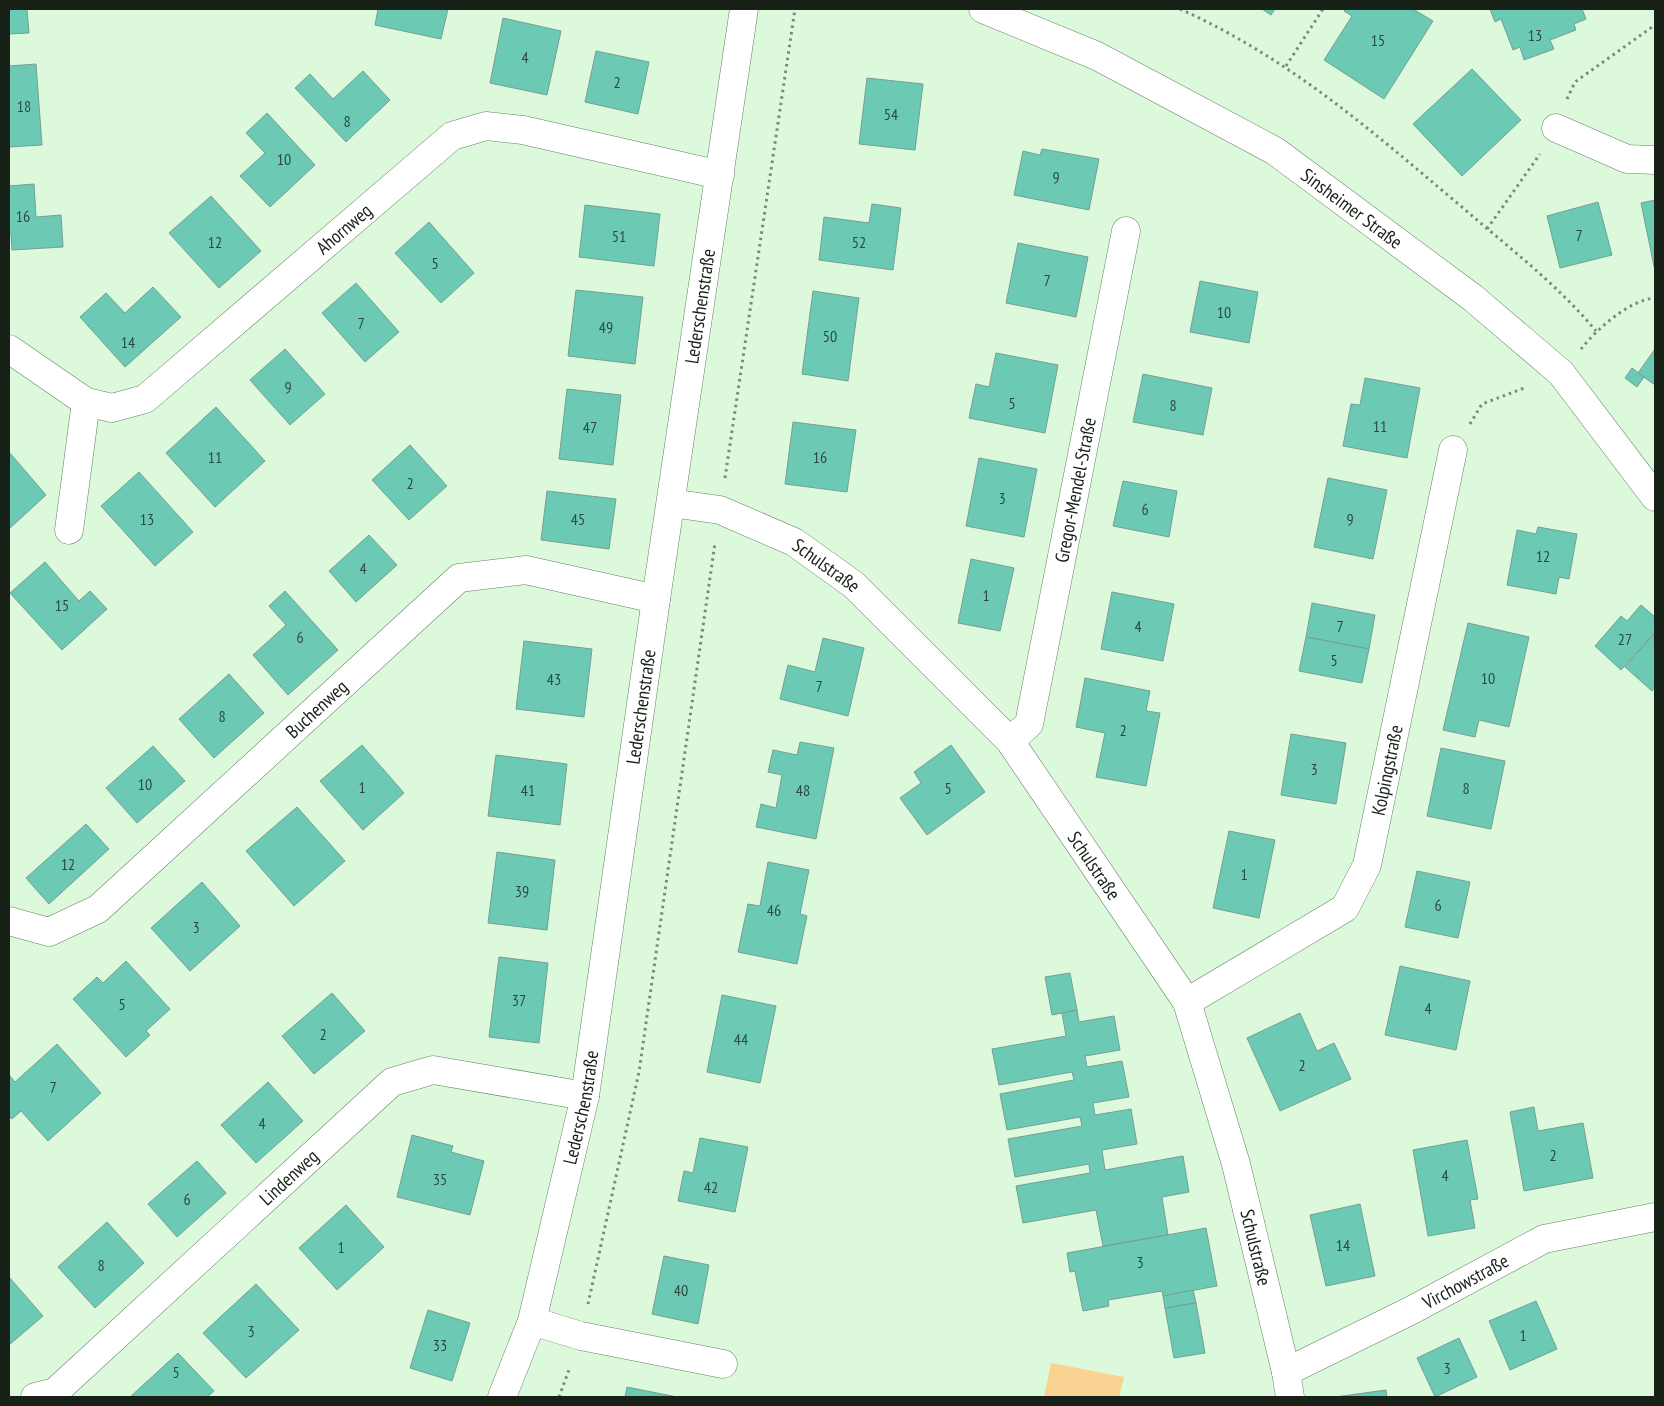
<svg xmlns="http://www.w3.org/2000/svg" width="1664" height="1406" viewBox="0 0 1664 1406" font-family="'PT Sans Narrow',sans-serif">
  <rect width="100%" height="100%" fill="#dcf9dc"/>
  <!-- green -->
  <path fill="#f8d391" d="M1051,1363L1124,1377L1119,1397H1044Z"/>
  <!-- building -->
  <g fill="#6cc9b4" stroke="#759f95">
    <path d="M9,9H27L29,33L9,34Z"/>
    <path d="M378,9H448L441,39L375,25Z"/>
    <path d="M1262,9H1275L1271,15Z"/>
    <path d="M1345,9H1413L1433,21L1384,99L1324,60L1352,16L1344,11Z"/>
    <path d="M1490,9H1582L1586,19L1574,24L1576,30L1550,40L1554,49L1524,60L1520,47L1513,50L1501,19L1495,22Z"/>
    <path d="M503,18L561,31L547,95L490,83Z"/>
    <path d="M596,51L649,62L638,114L585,102Z"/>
    <path d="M36,64L42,145L9,147V66Z"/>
    <path d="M1472,69L1521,120L1462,176L1413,124Z"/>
    <path d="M363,71L390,100L346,142L295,88L310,74L333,99Z"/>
    <path d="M867,78L923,84L915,150L859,144Z"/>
    <path d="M267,113L315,165L270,207L240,176L265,153L246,133Z"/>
    <path d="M1042,149L1099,159L1089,210L1014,195L1023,151L1040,155Z"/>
    <path d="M34,184L36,217L61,215L63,247L12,250L11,233H9V186Z"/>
    <path d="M211,196L261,251L219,288L169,233Z"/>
    <path d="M1655,200V271L1641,203Z"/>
    <path d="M1598,202L1612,255L1560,268L1547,216Z"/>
    <path d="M872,204L901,208L893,270L819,260L824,217L869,223Z"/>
    <path d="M585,205L660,214L654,266L579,257Z"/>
    <path d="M429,222L474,273L441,303L395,253Z"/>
    <path d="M1018,243L1088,257L1076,317L1006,303Z"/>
    <path d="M1200,281L1258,292L1249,343L1190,332Z"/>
    <path d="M356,283L399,332L365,362L322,313Z"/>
    <path d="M153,287L181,317L125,367L80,317L106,293L125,313Z"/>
    <path d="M576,290L643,297L635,364L568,356Z"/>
    <path d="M813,291L859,298L848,381L802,374Z"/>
    <path d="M285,349L325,394L290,425L250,380Z"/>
    <path d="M1655,349V385L1638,373Z"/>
    <path d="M996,353L1058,365L1045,433L969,418L976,384L989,387Z"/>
    <path d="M1632,368L1644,377L1637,387L1625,378Z"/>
    <path d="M1143,374L1212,388L1203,435L1133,422Z"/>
    <path d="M1365,378L1420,388L1407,458L1343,446L1351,404L1360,405Z"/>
    <path d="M567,389L621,395L613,465L559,459Z"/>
    <path d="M216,407L265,461L215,507L166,453Z"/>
    <path d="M793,422L856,430L847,492L785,484Z"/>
    <path d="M410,445L447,486L409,520L372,480Z"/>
    <path d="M9,452L46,495L9,529Z"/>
    <path d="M979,458L1037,469L1024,537L966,526Z"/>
    <path d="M139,472L193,532L155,566L101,506Z"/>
    <path d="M1328,478L1387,490L1373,559L1314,547Z"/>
    <path d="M1123,481L1177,491L1169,537L1113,526Z"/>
    <path d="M547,491L616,499L609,549L541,540Z"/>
    <path d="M1538,527L1577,534L1569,579L1559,577L1556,594L1507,585L1517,530L1536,534Z"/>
    <path d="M369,535L397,565L356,602L329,571Z"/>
    <path d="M971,559L1014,568L1000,631L958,623Z"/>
    <path d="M45,562L79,601L90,591L107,609L62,650L10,593Z"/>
    <path d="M285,591L338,650L288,695L253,655L286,625L269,606Z"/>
    <path d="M1112,592L1174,604L1163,661L1101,649Z"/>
    <path d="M1312,603L1375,615L1369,649L1306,637Z"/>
    <path d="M1641,605L1655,617V632L1621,670L1595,646L1621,616L1627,621Z"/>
    <path d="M1468,623L1529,637L1509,727L1479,720L1475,737L1443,730Z"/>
    <path d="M1655,633V687L1652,691L1625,667Z"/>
    <path d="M1306,637L1369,649L1362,683L1299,671Z"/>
    <path d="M823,638L864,648L848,716L780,699L788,665L815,672Z"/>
    <path d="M524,641L592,649L584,717L516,709Z"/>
    <path d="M229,674L264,713L214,758L179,719Z"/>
    <path d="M1085,678L1150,691L1146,711L1160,713L1146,786L1096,777L1105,733L1076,727Z"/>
    <path d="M1291,734L1346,743L1336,804L1281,795Z"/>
    <path d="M800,742L834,748L816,839L756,827L761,804L776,808L782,775L768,772L773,750L797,755Z"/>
    <path d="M362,745L404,793L363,830L320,781Z"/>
    <path d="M951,745L985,792L927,835L900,798L921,783L914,772Z"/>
    <path d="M153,746L185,781L137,823L106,788Z"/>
    <path d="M1441,748L1505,761L1491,829L1427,816Z"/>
    <path d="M496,755L567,764L560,825L488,816Z"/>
    <path d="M297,807L345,861L294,906L246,851Z"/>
    <path d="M86,824L109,849L49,904L26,878Z"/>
    <path d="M1229,831L1275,840L1259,918L1213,908Z"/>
    <path d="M497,852L555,860L547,930L488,923Z"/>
    <path d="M768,862L809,870L800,914L807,916L797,964L738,952L748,904L760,906Z"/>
    <path d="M1417,871L1470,882L1458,938L1405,927Z"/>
    <path d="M202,882L240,926L190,971L151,928Z"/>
    <path d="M499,957L548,963L539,1043L489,1037Z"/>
    <path d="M126,961L170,1009L146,1031L150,1035L126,1057L73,999L97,977L103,983Z"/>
    <path d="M1400,966L1470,981L1456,1050L1385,1035Z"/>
    <path d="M1070,973L1077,1010L1052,1015L1045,977Z"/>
    <path d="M332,993L365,1031L314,1074L282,1036Z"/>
    <path d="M722,995L776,1006L760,1083L707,1072Z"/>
    <path d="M1077,1010L1079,1022L1114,1016L1120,1050L1085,1056L1087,1067L1122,1061L1129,1097L1093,1103L1095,1115L1131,1109L1137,1144L1102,1150L1105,1170L1183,1156L1189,1192L1162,1197L1168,1235L1103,1246L1096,1210L1023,1223L1016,1186L1090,1173L1089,1164L1015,1177L1008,1139L1082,1126L1080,1117L1007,1130L1000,1094L1074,1080L1072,1072L999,1085L992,1049L1066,1036L1062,1013Z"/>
    <path d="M1300,1013L1317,1051L1334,1043L1351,1079L1280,1111L1247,1038Z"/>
    <path d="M57,1044L101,1093L48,1141L21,1111L12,1119L9,1116V1075L15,1082Z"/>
    <path d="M268,1082L303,1121L256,1163L221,1125Z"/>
    <path d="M1534,1107L1538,1131L1583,1123L1593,1178L1524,1191L1510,1112Z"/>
    <path d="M412,1135L453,1146L451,1152L484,1161L470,1215L397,1197Z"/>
    <path d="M700,1138L748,1147L735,1212L678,1201L684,1171L693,1173Z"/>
    <path d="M1467,1140L1478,1199L1470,1200L1475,1228L1428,1236L1413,1150Z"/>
    <path d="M197,1161L226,1193L177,1237L148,1204Z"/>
    <path d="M1360,1204L1375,1276L1326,1286L1310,1215Z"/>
    <path d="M346,1205L384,1247L337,1290L299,1248Z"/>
    <path d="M107,1222L144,1263L95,1308L58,1267Z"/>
    <path d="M1206,1228L1217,1286L1163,1296L1162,1291L1108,1300L1109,1306L1083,1311L1075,1271L1070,1272L1067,1253Z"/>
    <path d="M664,1256L709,1265L698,1324L652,1314Z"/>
    <path d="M9,1277L43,1316L9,1345Z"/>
    <path d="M256,1284L299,1330L246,1378L203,1333Z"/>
    <path d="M1193,1290L1196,1303L1165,1308L1163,1296Z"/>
    <path d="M1536,1301L1557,1349L1510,1370L1489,1321Z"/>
    <path d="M1196,1303L1205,1353L1174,1358L1165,1308Z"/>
    <path d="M428,1310L470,1323L452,1381L410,1368Z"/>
    <path d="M1459,1338L1477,1377L1435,1397L1417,1358Z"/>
    <path d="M178,1353L214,1391L207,1397H130Z"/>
    <path d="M627,1387L677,1397H625Z"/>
    <path d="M1386,1390L1387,1397H1335Z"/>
  </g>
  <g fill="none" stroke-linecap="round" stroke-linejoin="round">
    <!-- minor casing -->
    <g stroke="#668066" stroke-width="29">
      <g id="minor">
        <path id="s1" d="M983,9L1097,56L1275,151L1473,298L1561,373L1655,497"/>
        <path d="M1556,128L1627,159L1655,160"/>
        <path id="s2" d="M9,349L86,402L112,408L145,399L452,136L486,126L523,130L720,175"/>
        <path id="s3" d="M671,503L720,510L794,542L854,585L1010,741L1187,1002L1236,1164L1286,1372L1290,1397"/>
        <path d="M69,530L86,402"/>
        <path id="s4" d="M1010,741L1029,724L1126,231"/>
        <path id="s5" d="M9,921L49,932L98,909L459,578L526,570L656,599"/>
        <path id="s6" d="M1187,1002L1345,908L1367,865L1453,450"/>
        <path d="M532,1321L581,1336L723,1364"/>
        <path id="s7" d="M1286,1372L1412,1310L1544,1239L1655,1217"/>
        <path id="s8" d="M35,1397L55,1392L392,1082L433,1070L585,1096"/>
        <path id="s9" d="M502,1397L532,1321L585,1096L656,599L744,9"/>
      </g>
    </g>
    <!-- path -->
    <g stroke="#778b77" stroke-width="3" stroke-dasharray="2.5 4" stroke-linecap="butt">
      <path d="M1180,9C1289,58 1372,131 1463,208C1508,247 1558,285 1596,331"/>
      <path d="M1286,66L1323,9"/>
      <path d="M1567,99L1575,82L1655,25"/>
      <path d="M1487,229L1540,154"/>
      <path d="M1581,349C1597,329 1629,300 1655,298"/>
      <path d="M1470,424L1482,404L1527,387"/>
      <path d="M725,478L795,9"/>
      <path d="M588,1304L639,1072L715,543"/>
      <path d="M559,1397L570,1367"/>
    </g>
    <!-- minor -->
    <use href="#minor" stroke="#fff" stroke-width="28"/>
  </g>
  <g text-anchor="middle" stroke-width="4" stroke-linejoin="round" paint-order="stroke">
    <!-- number labels -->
    <g font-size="16" fill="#2c4b3e">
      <text x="1535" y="41">13</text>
      <text x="1378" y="46">15</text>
      <text x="525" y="63">4</text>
      <text x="617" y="88">2</text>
      <text x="24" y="112">18</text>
      <text x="891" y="120">54</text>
      <text x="347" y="127">8</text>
      <text x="284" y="165">10</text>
      <text x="1056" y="183">9</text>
      <text x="23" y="222">16</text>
      <text x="1579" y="241">7</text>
      <text x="619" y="242">51</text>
      <text x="215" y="248">12</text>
      <text x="859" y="248">52</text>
      <text x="435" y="269">5</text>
      <text x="1047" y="286">7</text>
      <text x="1224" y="318">10</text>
      <text x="361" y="329">7</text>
      <text x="606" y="333">49</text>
      <text x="830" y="342">50</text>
      <text x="128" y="348">14</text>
      <text x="288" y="393">9</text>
      <text x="1012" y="409">5</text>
      <text x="1173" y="411">8</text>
      <text x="1380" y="432">11</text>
      <text x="590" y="433">47</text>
      <text x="215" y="463">11</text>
      <text x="820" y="463">16</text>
      <text x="410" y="489">2</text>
      <text x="1002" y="504">3</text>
      <text x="1145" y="515">6</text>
      <text x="147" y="525">13</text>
      <text x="578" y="525">45</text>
      <text x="1350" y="525">9</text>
      <text x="1543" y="562">12</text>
      <text x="363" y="574">4</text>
      <text x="986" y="601">1</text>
      <text x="62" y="611">15</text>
      <text x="1138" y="632">4</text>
      <text x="1340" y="632">7</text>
      <text x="300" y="643">6</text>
      <text x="1625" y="645">27</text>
      <text x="1334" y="666">5</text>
      <text x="1488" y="684">10</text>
      <text x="554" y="685">43</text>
      <text x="819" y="692">7</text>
      <text x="222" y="722">8</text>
      <text x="1123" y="736">2</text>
      <text x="1314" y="775">3</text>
      <text x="145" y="790">10</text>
      <text x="362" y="793">1</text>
      <text x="948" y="794">5</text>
      <text x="1466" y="794">8</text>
      <text x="528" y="796">41</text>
      <text x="803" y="796">48</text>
      <text x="68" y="870">12</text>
      <text x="1244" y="880">1</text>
      <text x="522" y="897">39</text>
      <text x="1438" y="911">6</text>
      <text x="774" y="916">46</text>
      <text x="196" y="933">3</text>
      <text x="519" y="1006">37</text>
      <text x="122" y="1010">5</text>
      <text x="1428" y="1014">4</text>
      <text x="323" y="1040">2</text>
      <text x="741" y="1045">44</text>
      <text x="1302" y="1071">2</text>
      <text x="53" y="1093">7</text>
      <text x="262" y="1129">4</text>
      <text x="1553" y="1161">2</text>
      <text x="1445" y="1181">4</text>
      <text x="440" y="1185">35</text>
      <text x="711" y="1193">42</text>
      <text x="187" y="1205">6</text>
      <text x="1343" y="1251">14</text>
      <text x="341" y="1253">1</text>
      <text x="1140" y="1268">3</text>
      <text x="101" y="1271">8</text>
      <text x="681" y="1296">40</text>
      <text x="251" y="1337">3</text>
      <text x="1523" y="1341">1</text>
      <text x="440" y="1351">33</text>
      <text x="1447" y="1374">3</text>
      <text x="176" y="1378">5</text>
    </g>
    <!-- street labels -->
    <g font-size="19" fill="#172117" stroke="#dcf9dc">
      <text dy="7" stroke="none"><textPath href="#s1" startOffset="421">Sinsheimer Straße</textPath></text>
      <text dy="7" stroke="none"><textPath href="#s2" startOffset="416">Ahornweg</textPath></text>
      <text dy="7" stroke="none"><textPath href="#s9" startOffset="1111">Lederschenstraße</textPath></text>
      <text dy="7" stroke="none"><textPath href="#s4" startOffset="264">Gregor-Mendel-Straße</textPath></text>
      <text dy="7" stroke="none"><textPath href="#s3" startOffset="170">Schulstraße</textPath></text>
      <text dy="7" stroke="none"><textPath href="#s9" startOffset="706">Lederschenstraße</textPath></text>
      <text dy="7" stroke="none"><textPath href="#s5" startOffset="392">Buchenweg</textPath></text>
      <text dy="7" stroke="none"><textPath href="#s6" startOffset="329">Kolpingstraße</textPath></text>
      <text dy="7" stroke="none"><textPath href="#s3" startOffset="575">Schulstraße</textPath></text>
      <text dy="7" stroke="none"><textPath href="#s9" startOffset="301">Lederschenstraße</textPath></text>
      <text dy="7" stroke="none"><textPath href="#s8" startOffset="338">Lindenweg</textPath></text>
      <text dy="7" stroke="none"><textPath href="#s3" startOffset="995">Schulstraße</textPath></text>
      <text dy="7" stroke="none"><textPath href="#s7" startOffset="201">Virchowstraße</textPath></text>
    </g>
  </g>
  <!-- border -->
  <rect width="1664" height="1406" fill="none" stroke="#172117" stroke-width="20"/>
</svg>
